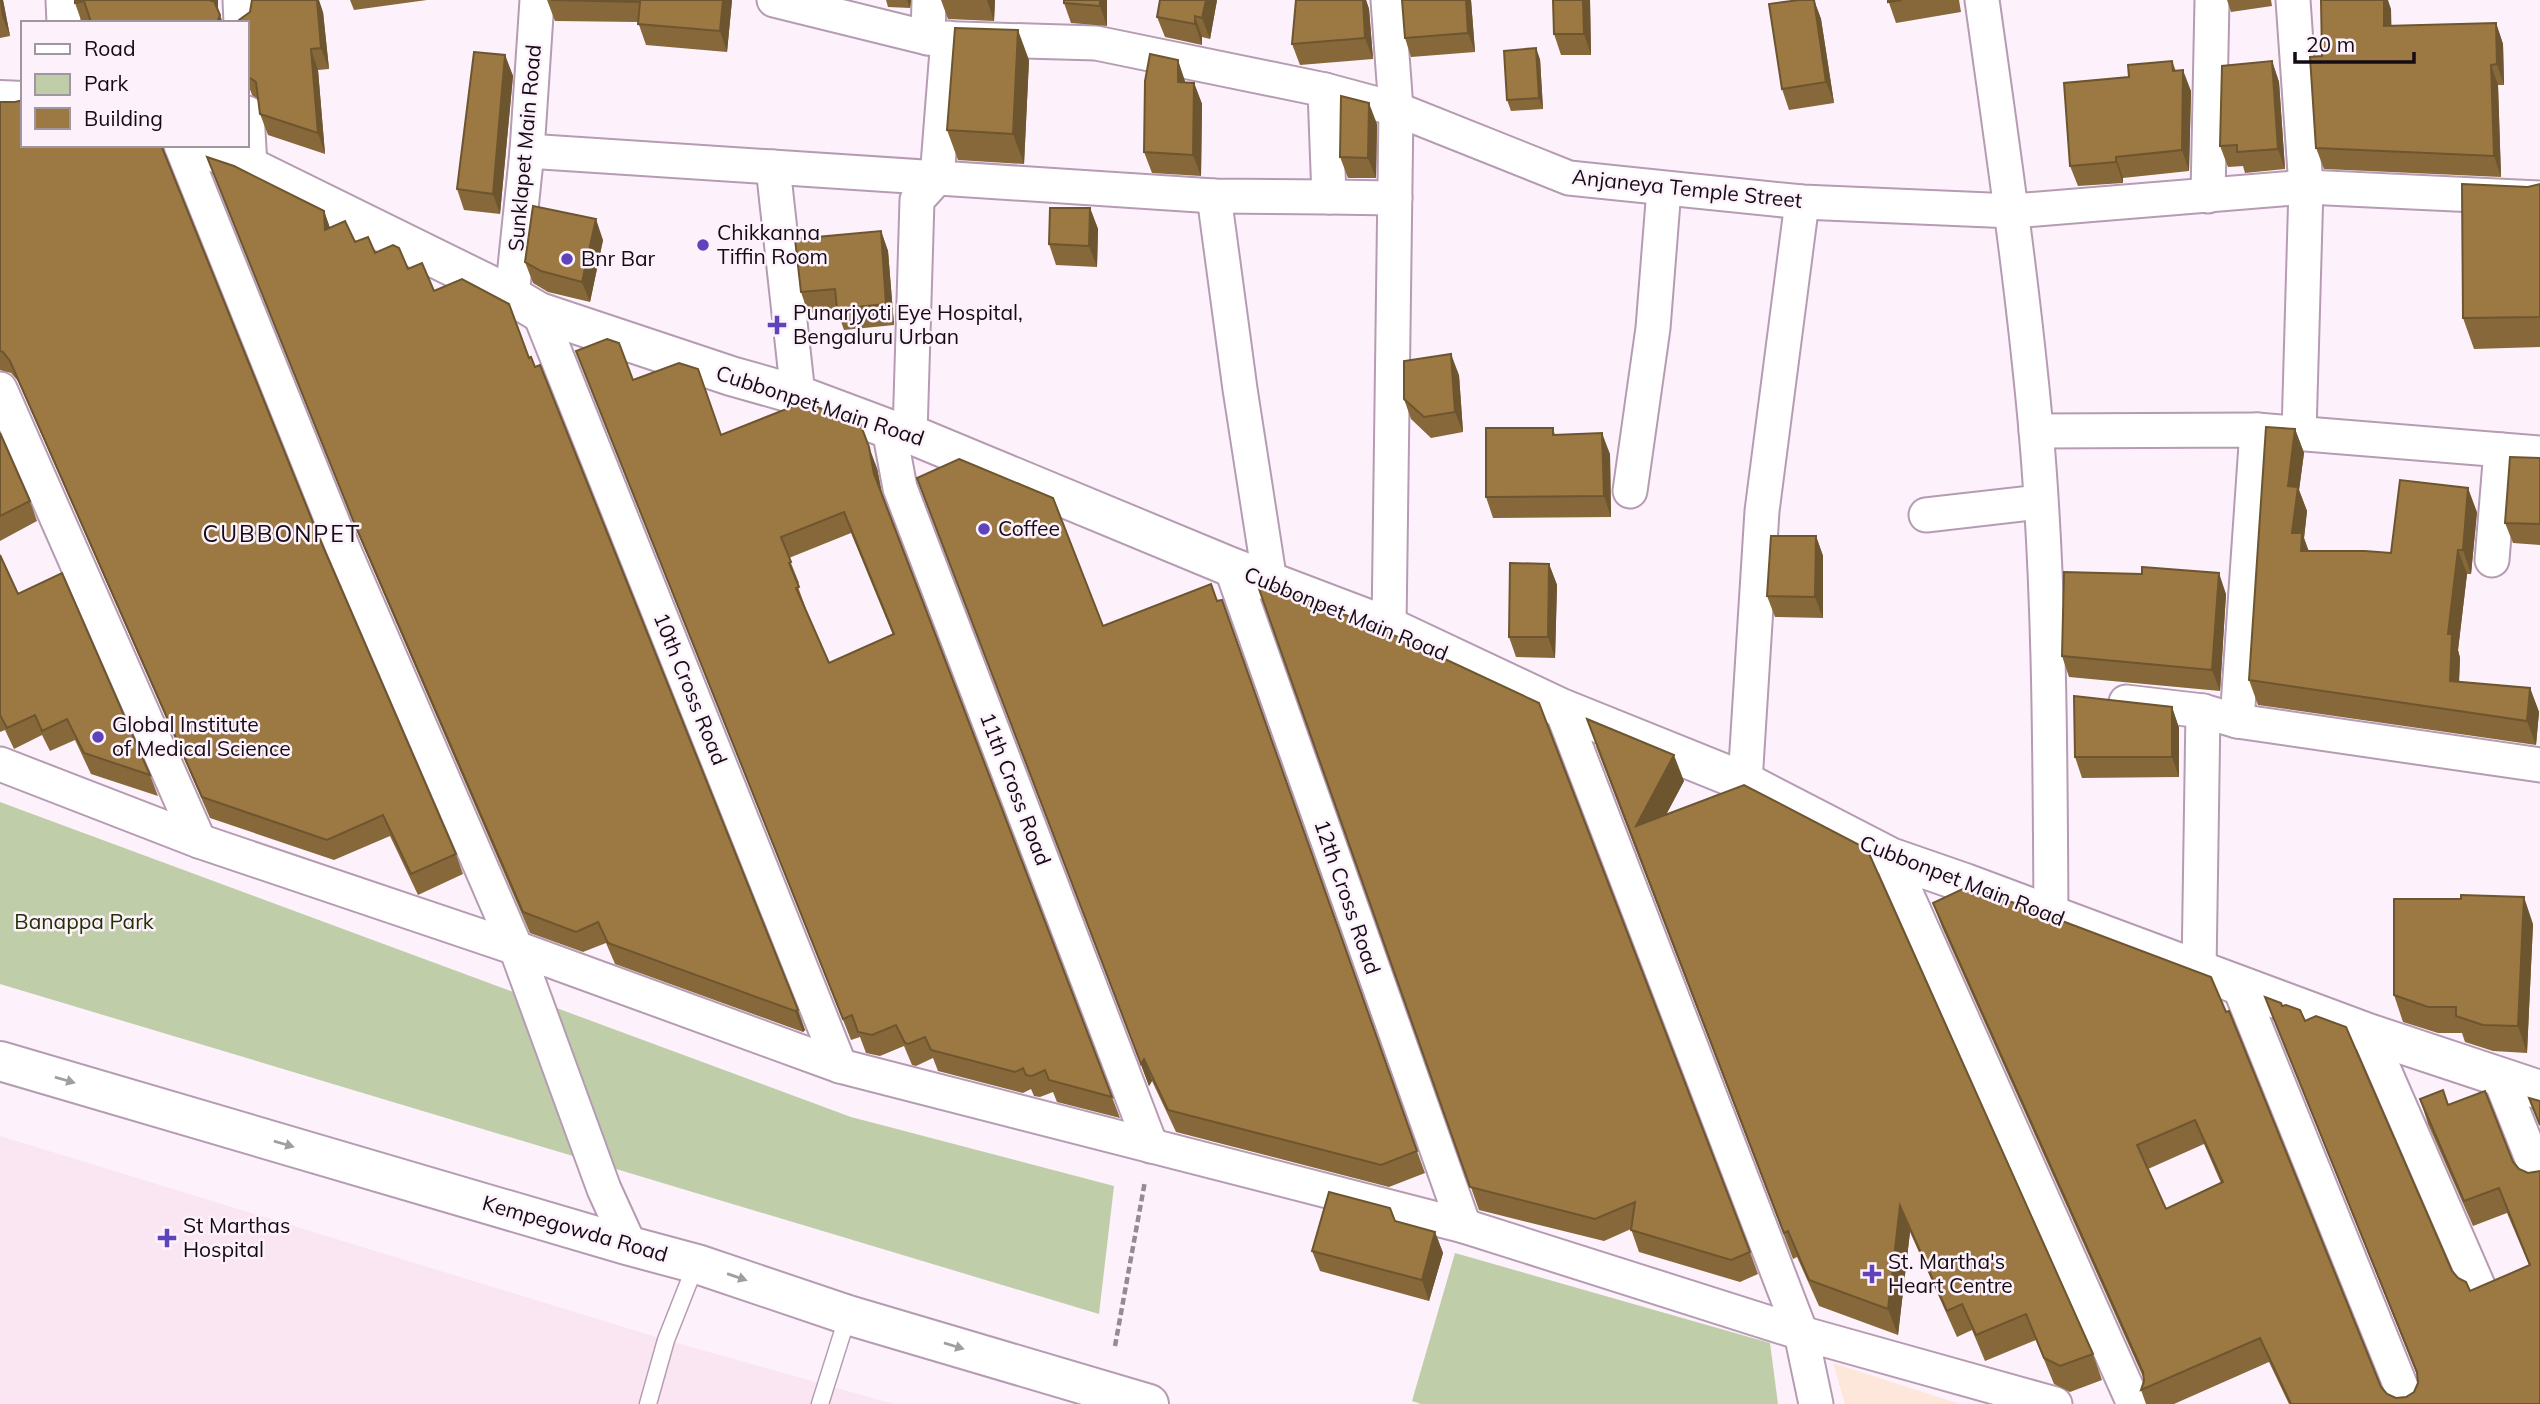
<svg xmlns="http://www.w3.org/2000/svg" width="2540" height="1404" viewBox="0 0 2540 1404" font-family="Mulish,sans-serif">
  <rect width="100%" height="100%" fill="#fdf2fc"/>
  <!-- education -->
  <path fill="#fde7da" d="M1833,1363L1960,1404H1845Z"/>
  <!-- medical -->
  <path fill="#fae5f3" d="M0,1136L666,1340L894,1404H0Z"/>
  <!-- green -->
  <g fill="#bfcea9">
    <path d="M0,802L851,1117L1114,1186L1099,1314L0,984Z"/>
    <path d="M1455,1253L1770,1343L1778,1404H1421L1412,1401Z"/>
  </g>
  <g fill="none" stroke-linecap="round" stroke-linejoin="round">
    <!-- service casing -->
    <g stroke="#b59cb3" stroke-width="19">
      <g id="service">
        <path d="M648,1404L666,1340L696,1264"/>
        <path d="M820,1404L848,1315"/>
      </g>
    </g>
    <!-- minor casing -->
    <g stroke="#b59cb3" stroke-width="37">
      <g id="minor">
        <path d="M63,0L64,23"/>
        <path d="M240,0L241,23"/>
        <path d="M774,0L928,38L1096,43L1325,90L1396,109L1569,178L1802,202L2013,211L2306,187L2540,198"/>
        <path d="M1388,0L1396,109L1389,627"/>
        <path d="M1982,0C2002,143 2023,286 2036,430C2050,592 2050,754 2051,916"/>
        <path d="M2293,0L2306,187L2299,433"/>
        <path d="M928,38L929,0"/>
        <path d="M247,113L250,167"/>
        <path d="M181,145L343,548L516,948L604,1189L630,1246"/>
        <path d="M527,151L1214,196L1329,197L1325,90"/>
        <path d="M773,167L798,395"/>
        <path d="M1214,196L1240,389L1270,582"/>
        <path d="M2208,196L2212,0"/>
        <path d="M1329,197L1395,198"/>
        <path d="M512,296L527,151L537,0"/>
        <path d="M539,312L840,1066"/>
        <path d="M0,389L199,841"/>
        <path d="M889,429L900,488L1151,1146"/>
        <path d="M2036,431L2257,430L2540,453"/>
        <path d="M910,434L917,200L937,178L948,38"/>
        <path d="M1630,491L1653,328L1664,189"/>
        <path d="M1926,515L2040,502"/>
        <path d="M2492,560L2501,450"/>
        <path d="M1231,567L1464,1226"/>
        <path d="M2126,702L2203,711L2237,721L2540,765"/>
        <path d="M1561,708L1801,1333L1816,1404"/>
        <path d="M2237,721L2257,430"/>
        <path d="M0,764L199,841L516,948L840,1066L1464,1226L1801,1333L2055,1404"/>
        <path d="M1745,782L1762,511L1802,202"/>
        <path d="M1890,857L2134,1404"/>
        <path d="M2199,971L2203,711"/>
        <path d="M2239,986L2408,1404"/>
        <path d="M2368,1033L2479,1288"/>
        <path d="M2499,1076L2540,1179"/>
      </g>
    </g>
    <!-- tertiary casing -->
    <g stroke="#b59cb3" stroke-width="42">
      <g id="tertiary">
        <path d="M0,100L23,101"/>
        <path d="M196,145L250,167L512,296L539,312L731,376L798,395L889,429L910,434L1231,567L1389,627L1561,708L1745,782L1890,857L1965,883L2368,1033L2540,1090"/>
      </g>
    </g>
    <!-- primary casing -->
    <g stroke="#b59cb3" stroke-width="42">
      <path id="primary" d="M0,1061L630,1246L697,1264L848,1315L1149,1404"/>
    </g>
    <!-- path -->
    <path stroke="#958b94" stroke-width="4.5" stroke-dasharray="7 3.5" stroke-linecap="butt" d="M1115,1346L1145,1181"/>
    <!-- service -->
    <use href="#service" stroke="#fff" stroke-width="16"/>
    <!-- minor -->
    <use href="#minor" stroke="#fff" stroke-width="33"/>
    <!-- tertiary -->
    <use href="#tertiary" stroke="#fff" stroke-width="38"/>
    <!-- primary -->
    <use href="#primary" stroke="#fff" stroke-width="38"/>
  </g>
  <!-- wall -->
  <g fill="#86683a" fill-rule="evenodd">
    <path d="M0,0H3L10,36L0,38Z"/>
    <path d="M75,0H218V10L82,23L75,3Z"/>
    <path d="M350,0H427L354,10Z"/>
    <path d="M547,0H732L727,52L646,45L638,22L555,21Z"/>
    <path d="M886,0H911L910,8L888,7Z"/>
    <path d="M941,0H995L994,21L948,19Z"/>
    <path d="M1107,0V26L1071,23L1064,3Z"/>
    <path d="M1160,0H1217L1210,39L1202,37V45L1165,37L1157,17Z"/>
    <path d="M1296,0H1366L1369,9L1373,59L1300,65L1292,44Z"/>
    <path d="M1402,0H1471L1475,52L1411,57L1405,38Z"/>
    <path d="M1553,0H1590L1591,55H1561L1554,34Z"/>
    <path d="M1814,0L1821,19L1834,103L1789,110L1782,89Z"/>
    <path d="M1888,0H1959L1961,12L1896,23Z"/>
    <path d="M2227,0H2271L2272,6L2231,12Z"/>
    <path d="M2391,9V26L2496,23L2503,44L2504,85H2498L2501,177L2324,169L2316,148L2322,56Z"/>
    <path d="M323,12L329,69L318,70L325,154L268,135L260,114L258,99L252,95L247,81V23Z"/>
    <path d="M505,55L513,76L500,214L464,210L457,189Z"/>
    <path d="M1540,59L1543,109L1511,111L1507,100Z"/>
    <path d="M1029,60L1024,164L958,160L947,130Z"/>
    <path d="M2172,61L2176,71L2191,91L2189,171L2123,178V183L2078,186L2070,166L2129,77Z"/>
    <path d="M2272,61L2279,82L2285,169L2245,173L2243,166L2228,167L2220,146Z"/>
    <path d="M1185,81V82L1194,83L1202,104L1201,176L1152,173L1144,152Z"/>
    <path d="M0,102L318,535L456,854L463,874L418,895L390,836L334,860L210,818L18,381L11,373L0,370Z"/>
    <path d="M1377,124L1376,178H1348L1340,157Z"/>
    <path d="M207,157L324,211L330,228L375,253L408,269L434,291L529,358L805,1030L803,1032L615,964L606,943L583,952L530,933L361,541Z"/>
    <path d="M2540,184V347L2474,349L2463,318L2528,187Z"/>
    <path d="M1090,208L1098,229L1097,267L1056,265L1049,244Z"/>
    <path d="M881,231L888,251L894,325L844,330L837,310L808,313L801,292Z"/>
    <path d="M603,240L590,302L548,292L533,283L525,262Z"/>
    <path d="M576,351L633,380L721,435L877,468L882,493L1120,1118L1057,1102L1053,1092L1040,1097L1034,1096L1031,1089L1023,1093L938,1071L933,1058L916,1066L912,1065L904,1046L880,1056L866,1053L860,1037L851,1040ZM851,533L893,635L829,663L805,609H806L797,584L799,583L789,558Z"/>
    <path d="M1459,375L1463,432L1431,438L1411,419L1404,399Z"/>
    <path d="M1553,428L1555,435L1610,454L1611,517L1493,518L1486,497Z"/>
    <path d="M2295,429L2304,453L2299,490L2307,511L2304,538L2308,551L2391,553L2477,512L2471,574H2467L2458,650L2460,658L2459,682L2530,688L2539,712L2536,745L2258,705L2249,680Z"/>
    <path d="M0,433L30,501L37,521L0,541Z"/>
    <path d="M2540,458V545L2513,543L2505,523Z"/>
    <path d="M917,478L1103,626L1211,584L1425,1173L1389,1187L1176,1132L1152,1081L1149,1086Z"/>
    <path d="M1816,536L1823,556V618L1775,617L1767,596Z"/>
    <path d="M0,555L18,594L150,775L158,796L91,774L75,740L50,751L42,735L14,749L5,730L0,732Z"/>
    <path d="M1549,564L1557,585L1555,658L1516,657L1509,637Z"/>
    <path d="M2142,574L2226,594L2220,691L2069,677L2062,656Z"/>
    <path d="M1259,589L1750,1252L1758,1274L1740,1282L1639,1252L1631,1229L1604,1241L1479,1210Z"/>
    <path d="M2172,707L2179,728V777L2082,778L2075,757Z"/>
    <path d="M1596,746L1684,781L1666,815L2093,1354L2102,1380L2070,1392L2054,1384L2036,1340L1985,1361L1972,1330L1957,1337L1910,1232L1898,1335L1819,1306L1797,1257L1793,1259Z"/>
    <path d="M1933,903L2211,977L2381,1387L2387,1394L2396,1398L2406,1397L2414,1392L2418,1383L2417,1375L2265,997L2305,1021L2452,1271L2470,1291L2529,1265L2507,1213L2473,1226L2428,1124L2420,1099L2448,1105L2513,1162L2519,1169L2528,1173L2540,1404H2289L2269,1362L2174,1404H2146L2141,1390L2144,1379L1942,927ZM2204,1144L2221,1183L2166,1209L2148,1169Z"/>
    <path d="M2533,924L2527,1053L2493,1051L2465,1042L2462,1033H2438L2403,1022L2394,995Z"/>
    <path d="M1395,1221L1435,1232L1443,1253L1429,1301L1320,1271L1312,1251Z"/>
  </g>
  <!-- shaded-wall -->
  <g fill="#6d552f">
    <path d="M0,0H3L10,36L2,16Z"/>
    <path d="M211,0H218V20L220,15L223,23H217Z"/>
    <path d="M317,0H319L323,12L329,69L321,48Z"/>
    <path d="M723,0H732L727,52L720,31Z"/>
    <path d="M907,0H911L910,8Z"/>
    <path d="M987,0H995L994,21Z"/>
    <path d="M1100,0H1107V26L1100,6Z"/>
    <path d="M1206,0H1217L1210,39L1202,18Z"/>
    <path d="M1363,0H1366L1369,9L1373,59L1365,38Z"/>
    <path d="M1466,0H1471L1475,52L1468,33Z"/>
    <path d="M1583,0H1590L1591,55L1584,34Z"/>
    <path d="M1814,0L1821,19L1834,103L1826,82Z"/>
    <path d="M2384,0H2388L2391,9L2392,47L2384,26Z"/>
    <path d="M1195,16L1202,37V45L1195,24Z"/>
    <path d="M2496,23L2503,44L2504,85L2497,64Z"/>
    <path d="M1018,30L1029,60L1024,164L1013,134Z"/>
    <path d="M1536,48L1540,59L1543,109L1539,98Z"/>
    <path d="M311,49L318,70L325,154L318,133Z"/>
    <path d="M505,55L513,76L500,214L493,194Z"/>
    <path d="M1178,60L1185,81V103L1178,82Z"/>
    <path d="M2272,61L2279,82L2285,169L2278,149Z"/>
    <path d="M2491,65L2498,85L2501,177L2494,156Z"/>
    <path d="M2183,70L2191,91L2189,171L2182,150Z"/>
    <path d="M1194,83L1202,104L1201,176L1193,155Z"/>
    <path d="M1369,103L1377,124L1376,178L1368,158Z"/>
    <path d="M2116,157L2123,178V183L2116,162Z"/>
    <path d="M1090,208L1098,229L1097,267L1089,246Z"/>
    <path d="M324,211L331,231L325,230Z"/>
    <path d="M596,219L603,240L590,302L582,282Z"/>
    <path d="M881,231L888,251L894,325L886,304Z"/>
    <path d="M1451,354L1459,375L1463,432L1455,412Z"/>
    <path d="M2295,429L2304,453L2299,490L2307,511L2304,538L2311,557L2310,575L2292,533L2288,486Z"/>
    <path d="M1602,433L1610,454L1611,517L1604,496Z"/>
    <path d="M869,447L877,468L882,495L874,474Z"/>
    <path d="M2468,488L2477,512L2471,574L2463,550Z"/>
    <path d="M1816,536L1823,556V618L1815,597Z"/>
    <path d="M2458,550L2467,574L2458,650L2460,658L2458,705L2450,681L2448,634Z"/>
    <path d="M1549,564L1557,585L1555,658L1548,637Z"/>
    <path d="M2219,573L2226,594L2220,691L2212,670Z"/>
    <path d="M2530,688L2539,712L2536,745L2527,721Z"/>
    <path d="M2172,707L2179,728V777L2172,757Z"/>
    <path d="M1674,755L1684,781L1646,852L1636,826Z"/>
    <path d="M2524,897L2533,924L2527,1053L2518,1026Z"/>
    <path d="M798,1010L805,1030L803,1032L795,1011Z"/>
    <path d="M1144,1059L1152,1081L1149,1086L1141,1064Z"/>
    <path d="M1900,1206L1910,1232L1898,1335L1888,1309Z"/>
    <path d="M1435,1232L1443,1253L1429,1301L1422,1280Z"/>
  </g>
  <!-- building -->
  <g fill="#9c7943" stroke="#6d552f" stroke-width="2" fill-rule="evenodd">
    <path d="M75,0H211V1H214L220,15L217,23H90L91,22L84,1L75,3Z"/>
    <path d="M252,0H317L321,48L311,49L318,133L260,114L256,82L247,76V23H239V20L250,12Z"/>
    <path d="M551,0H723L720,31L638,24L640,2Z"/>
    <path d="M1064,0H1100V6L1064,3Z"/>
    <path d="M1160,0H1206L1202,18L1195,16V24L1157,17Z"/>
    <path d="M1296,0H1363L1365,38L1292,44Z"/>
    <path d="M1402,0H1466L1468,33L1405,38Z"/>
    <path d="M1553,0H1583L1584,34H1554Z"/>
    <path d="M1799,0H1814L1826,82L1782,89L1769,4Z"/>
    <path d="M1888,0H1902L1888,2Z"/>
    <path d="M2321,0H2384V26L2496,23L2497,64L2491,65L2494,156L2316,148L2310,57L2322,56Z"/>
    <path d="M955,28L1018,30L1013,134L947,130Z"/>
    <path d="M1536,48L1539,98L1507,100L1504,51Z"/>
    <path d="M474,52L505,55L493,194L457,189Z"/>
    <path d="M1150,54L1178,60V82L1194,83L1193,155L1144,152L1145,81Z"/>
    <path d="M2172,61L2173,71L2183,70L2182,150L2116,157V162L2070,166L2064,83L2129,77L2128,65Z"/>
    <path d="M2272,61L2278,149L2237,152V145L2220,146L2222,66Z"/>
    <path d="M1341,96L1369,103L1368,158L1340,157Z"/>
    <path d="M23,100V145H161L318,535L456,854L411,874L383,815L327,840L202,797L10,361L3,352L0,351V102H15Z"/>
    <path d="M207,157L234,166L324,211L325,230L345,221L355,242L368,237L375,253L393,245L399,248L408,269L422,263L434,291L462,279L509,304L529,358L531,357L535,367L540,365L798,1010L795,1011L608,943L598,922L576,932L523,912L353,520Z"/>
    <path d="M2462,184L2528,187L2540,184V317L2463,318Z"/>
    <path d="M533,206L596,219L582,282L541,271L525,262Z"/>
    <path d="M1050,208H1090L1089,246L1049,244Z"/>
    <path d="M881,231L886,304L837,309L835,289L801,292L795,239Z"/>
    <path d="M607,339L619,343L633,380L679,363L698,369L721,435L804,402L860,423L869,447L874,474L1112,1097L1049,1080L1045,1070L1032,1076L1026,1075L1023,1068L1015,1072L931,1050L925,1037L908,1044L905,1043L896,1025L872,1035L858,1032L852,1015L843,1019L576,351ZM844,512L894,634L829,663L796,588L799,587L789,563L791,562L781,537Z"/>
    <path d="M1451,354L1455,412L1424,417L1404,399V361Z"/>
    <path d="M2266,427L2295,429L2288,486L2298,487L2292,533H2302L2301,551H2365L2391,553L2400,480L2468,488L2463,550H2458L2448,634H2452L2450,681L2530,688L2527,721L2249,680Z"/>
    <path d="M1486,428H1553V435L1602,433L1604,496L1486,497Z"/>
    <path d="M0,433L30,501L0,516Z"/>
    <path d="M2510,457L2540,458V524L2505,523Z"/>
    <path d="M959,459L1053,498L1103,626L1211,584L1217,601L1222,600L1417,1151L1381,1165L1168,1110L1144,1059L1141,1064L917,478Z"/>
    <path d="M1771,536H1816L1815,597L1767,596Z"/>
    <path d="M0,555L18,594L62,573L150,775L84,753L67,719L42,731L35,715L7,728L0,715Z"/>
    <path d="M1510,563L1549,564L1548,637H1509Z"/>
    <path d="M2142,567L2219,573L2212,670L2062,656L2064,572L2142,574Z"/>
    <path d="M1269,586L1372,625L1539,703L1750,1252L1731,1260L1631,1230L1635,1202L1595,1219L1470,1187L1259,589Z"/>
    <path d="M2074,696L2172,707V757H2075Z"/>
    <path d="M1587,719L1674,755L1636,826L1744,785L1867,849L2093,1354L2060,1366L2044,1358L2026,1314L1976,1335L1962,1304L1947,1311L1900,1206L1888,1309L1809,1280L1788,1231L1784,1233Z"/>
    <path d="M1969,886L2211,977L2226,1012L2229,1011L2381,1387L2387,1394L2396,1398L2406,1397L2414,1392L2418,1383L2417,1372L2265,997L2281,1003L2282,1006L2286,1005L2300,1010L2305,1021L2316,1016L2346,1027L2452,1271L2458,1278L2466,1282L2470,1291L2530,1265L2499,1188L2464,1201L2420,1099L2443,1090L2448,1105L2485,1091L2513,1162L2519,1169L2528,1173L2540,1171V1404H2291L2260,1338L2141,1390L2144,1381L2143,1372L1933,903ZM2195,1120L2223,1182L2166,1209L2137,1145Z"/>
    <path d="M2461,895L2524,897L2518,1026L2483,1025L2456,1016V1007H2428L2394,995V899H2461Z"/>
    <path d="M2529,1098L2540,1101V1125Z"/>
    <path d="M1329,1192L1390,1208L1395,1221L1435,1232L1422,1280L1312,1251Z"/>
  </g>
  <!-- one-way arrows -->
  <defs><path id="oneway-solid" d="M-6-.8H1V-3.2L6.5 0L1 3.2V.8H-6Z" transform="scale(1.75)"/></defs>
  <g fill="#a19da1">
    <use href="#oneway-solid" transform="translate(65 1080) rotate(16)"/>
    <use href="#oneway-solid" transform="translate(284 1144) rotate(16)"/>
    <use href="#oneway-solid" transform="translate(737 1277) rotate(19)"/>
    <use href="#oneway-solid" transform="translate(954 1346) rotate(17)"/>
  </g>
  <!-- markers -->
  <g fill="#5f43bb" stroke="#fdf2fc" stroke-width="2.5">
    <circle cx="703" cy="245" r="7"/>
    <circle cx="567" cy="259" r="7"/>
    <path d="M773.5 314.5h7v7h7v7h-7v7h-7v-7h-7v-7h7z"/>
    <circle cx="984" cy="529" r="7"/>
    <circle cx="98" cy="737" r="7"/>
    <path d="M163.5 1227.5h7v7h7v7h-7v7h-7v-7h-7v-7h7z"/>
    <path d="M1868.5 1263.5h7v7h7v7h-7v7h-7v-7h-7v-7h7z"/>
  </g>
  <g text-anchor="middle" stroke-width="5" stroke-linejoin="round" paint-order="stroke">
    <!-- street labels -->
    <g font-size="21" fill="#140b13" stroke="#fdf2fc">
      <text transform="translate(525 148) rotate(-85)" y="7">Sunklapet Main Road</text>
      <text transform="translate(1687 189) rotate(6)" y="7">Anjaneya Temple Street</text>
      <text transform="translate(820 406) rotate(18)" y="7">Cubbonpet Main Road</text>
      <text transform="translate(1346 614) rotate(22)" y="7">Cubbonpet Main Road</text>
      <text transform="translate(690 689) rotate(68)" y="7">10th Cross Road</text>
      <text transform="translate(1015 789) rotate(69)" y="7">11th Cross Road</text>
      <text transform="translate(1962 881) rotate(21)" y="7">Cubbonpet Main Road</text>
      <text transform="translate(1347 897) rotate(71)" y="7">12th Cross Road</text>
      <text transform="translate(575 1229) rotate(16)" y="7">Kempegowda Road</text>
    </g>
    <!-- poi labels -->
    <g font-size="21" fill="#140b13" stroke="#fdf2fc" text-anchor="start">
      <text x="717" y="240">Chikkanna<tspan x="717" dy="24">Tiffin Room</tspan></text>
      <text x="581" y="266">Bnr Bar</text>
      <text x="793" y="320">Punarjyoti Eye Hospital,<tspan x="793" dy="24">Bengaluru Urban</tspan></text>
      <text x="998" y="536">Coffee</text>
      <text x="112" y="732">Global Institute<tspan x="112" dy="24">of Medical Science</tspan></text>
      <text x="183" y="1233">St Marthas<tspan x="183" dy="24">Hospital</tspan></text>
      <text x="1888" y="1269">St. Martha's<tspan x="1888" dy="24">Heart Centre</tspan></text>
    </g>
    <!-- park labels -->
    <g font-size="21" fill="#223003" stroke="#fdf2fc">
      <text x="84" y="929">Banappa Park</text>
    </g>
    <!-- neighbourhood labels -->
    <g font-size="23" letter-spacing="2" fill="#140b13" stroke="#fdf2fc">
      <text x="282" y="542">CUBBONPET</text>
    </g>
  </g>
  <!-- legend -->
  <rect x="21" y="21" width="228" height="126" fill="#fdf2fc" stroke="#a0969f" stroke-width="2"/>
  <rect x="35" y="44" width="35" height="10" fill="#ffffff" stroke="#a0969f" stroke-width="2"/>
  <text x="84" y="56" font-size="21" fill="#140b13">Road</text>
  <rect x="35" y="74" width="35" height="21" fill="#bfcea9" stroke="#a0969f" stroke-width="2"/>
  <text x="84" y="91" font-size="21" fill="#140b13">Park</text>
  <rect x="35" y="108" width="35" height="21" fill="#9c7943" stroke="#a0969f" stroke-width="2"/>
  <text x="84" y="126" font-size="21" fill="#140b13">Building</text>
  <!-- scale -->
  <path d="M2295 52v10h119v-10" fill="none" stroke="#140b13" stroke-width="3.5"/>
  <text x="2306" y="52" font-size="21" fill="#140b13" stroke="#fdf2fc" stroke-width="5" paint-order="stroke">20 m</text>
</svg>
